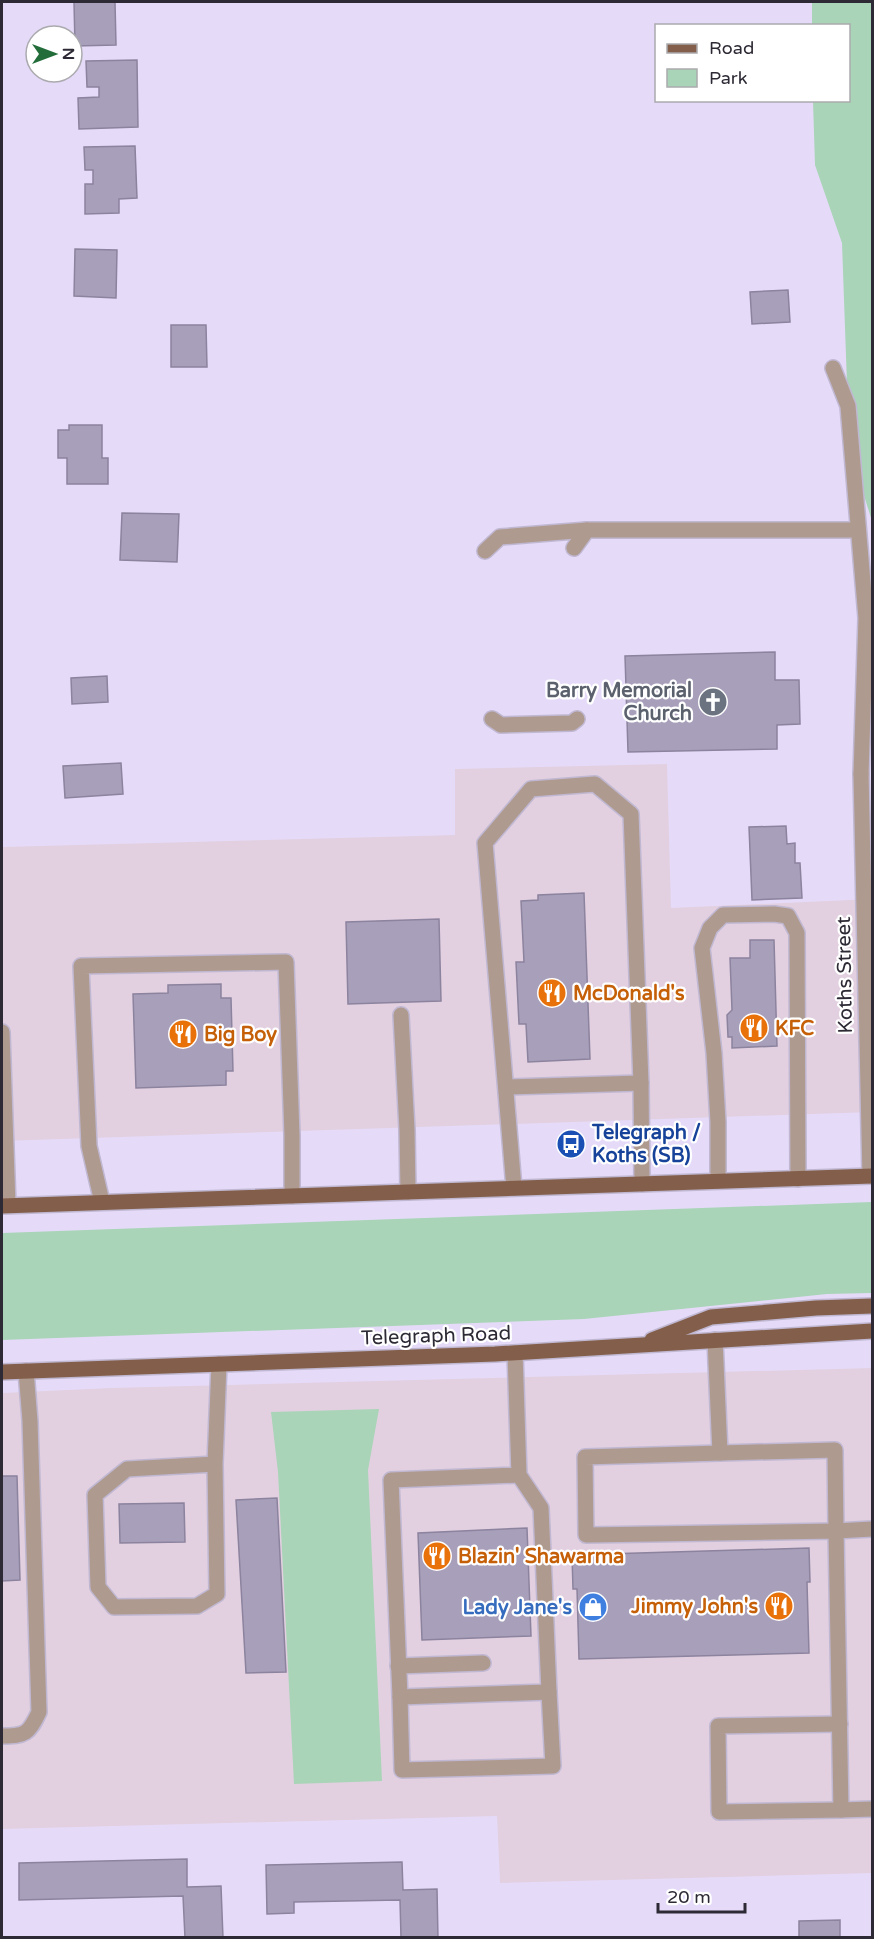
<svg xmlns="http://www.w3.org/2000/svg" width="874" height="1939" viewBox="0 0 874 1939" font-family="'Varela Round',sans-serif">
  <rect width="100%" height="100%" fill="#e5dbf9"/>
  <!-- commercial -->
  <g fill="#e2d0e1">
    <path d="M667,764L671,908L872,899V1112L2,1141V847L455,835V769Z"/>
    <path d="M872,1368V1873L500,1883L497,1816L2,1829V1393L111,1388Z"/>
  </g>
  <!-- green -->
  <g fill="#a9d4b7">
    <path d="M812,2H872V521L861,486L847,384L842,243L815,165L813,101L848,100V26L812,25Z"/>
    <path d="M872,1202V1293L827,1294L584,1319L2,1340V1233Z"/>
    <path d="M379,1409L368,1470L382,1781L294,1784L278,1472L271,1412Z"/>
  </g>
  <!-- building -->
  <g fill="#a89fbb" stroke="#8c839e" stroke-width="1.5">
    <path d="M74,2H115L116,45L75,46Z"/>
    <path d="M137,60L138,127L79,129L78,98L99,97V87H87L86,61Z"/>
    <path d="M135,146L137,198L119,199V213L85,214V184H93V170H85L84,147Z"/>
    <path d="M75,249L117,250L116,298L74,296Z"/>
    <path d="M788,290L790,322L752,324L750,292Z"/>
    <path d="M171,325H206L207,367H171Z"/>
    <path d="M69,425H102V458H108V484H67V458H58V430H69Z"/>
    <path d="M122,513L179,514L177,562L120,560Z"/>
    <path d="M775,652V680H799L800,724L777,725V749L628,752L625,656Z"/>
    <path d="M107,676L108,702L72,704L71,678Z"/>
    <path d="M121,763L123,794L65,798L63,766Z"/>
    <path d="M786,826L787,844L795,843V863H800L802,898L752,900L749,827Z"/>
    <path d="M584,893L590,1059L528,1062L526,1024H519L516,962H524L521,901L538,900V895Z"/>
    <path d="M439,919L441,1001L348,1004L346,922Z"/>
    <path d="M750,940H774L777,1046L732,1048V1037H728L727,1015L732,1010L730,958H750Z"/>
    <path d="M221,984V998H231L233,1071H226V1085L136,1088L133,994L168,993V985Z"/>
    <path d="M2,1476H17L20,1580L2,1581Z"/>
    <path d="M277,1498L286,1672L246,1673L236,1500Z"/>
    <path d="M184,1503L185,1542L120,1543L119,1504Z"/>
    <path d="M527,1528L531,1636L422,1640L418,1533Z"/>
    <path d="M809,1548L810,1582H807L809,1653L579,1659L577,1589H573L572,1555Z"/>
    <path d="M187,1859V1887L221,1886L223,1938H185L183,1896L19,1900V1863Z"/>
    <path d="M402,1862L403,1890L437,1889L438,1938H401L400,1900L294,1902V1913L267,1914L266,1865Z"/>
    <path d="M840,1920V1938H799V1921Z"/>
  </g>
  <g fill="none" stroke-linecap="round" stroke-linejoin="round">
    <!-- lane casing -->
    <g stroke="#c0b8d2" stroke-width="18">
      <g id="lane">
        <path d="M833,368L848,406L866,618L861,774"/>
        <path d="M574,548L587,530H858"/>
        <path d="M485,551L500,537L587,530"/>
        <path d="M492,719L501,725L572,723L577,719"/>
        <path d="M401,1015L407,1130L408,1192"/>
        <path d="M506,1087L641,1083"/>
        <path d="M718,1181V1122L714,1053L702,948L710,928L723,915L774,914L788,916L797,933L798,1179"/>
        <path d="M514,1188L485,843L531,789L595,784L631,814L641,1083L642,1184"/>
        <path d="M102,1202L89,1146L81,966L286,962L292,1135V1196"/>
        <path d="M715,1340L720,1453L835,1450L836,1531L872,1529"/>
        <path d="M515,1353L519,1475L541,1508L549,1692L400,1697L391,1480L519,1475"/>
        <path d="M720,1453L585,1457L586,1535L836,1531L841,1810L872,1809"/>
        <path d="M215,1464L127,1469L95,1495L98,1587L114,1607L197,1606L217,1594L215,1464L219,1364"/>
        <path d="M398,1666L483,1663"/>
        <path d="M400,1697L402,1770L553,1766L549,1692"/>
        <path d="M840,1724L718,1726L719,1812L841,1810"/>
        <path d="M2,1736C25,1736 29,1734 39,1712L30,1421L26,1371"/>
      </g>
    </g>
    <!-- street casing -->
    <g stroke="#c0b8d2" stroke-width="18">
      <g id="street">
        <path d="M861,774L870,1176"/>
        <path d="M2,1032L8,1205"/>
      </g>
    </g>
    <!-- primary casing -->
    <g stroke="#c0b8d2" stroke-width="18">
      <g id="primary">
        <path d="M2,1206L872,1176"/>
        <path d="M652,1340L711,1317L816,1308L872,1306"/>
        <path d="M2,1372L495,1354L872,1331"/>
      </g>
    </g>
    <!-- lane -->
    <use href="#lane" stroke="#af9a8f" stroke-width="15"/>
    <!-- street -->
    <use href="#street" stroke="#af9a8f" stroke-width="15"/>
    <!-- primary -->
    <use href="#primary" stroke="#835f4b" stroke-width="15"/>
  </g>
  <!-- icons -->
  <defs>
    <g id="church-disc" transform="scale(1.5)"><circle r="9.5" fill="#6b7280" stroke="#fff"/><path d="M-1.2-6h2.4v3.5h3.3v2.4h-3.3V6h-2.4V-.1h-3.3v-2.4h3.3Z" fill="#fff"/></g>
    <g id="restaurant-disc" transform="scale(1.5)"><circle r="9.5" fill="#e8710a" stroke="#fff"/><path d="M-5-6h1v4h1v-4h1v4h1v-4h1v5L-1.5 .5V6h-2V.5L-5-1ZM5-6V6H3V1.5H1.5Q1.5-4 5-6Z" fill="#fff"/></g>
    <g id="bus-disc" transform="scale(1.5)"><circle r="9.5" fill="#1a4fb4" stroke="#fff"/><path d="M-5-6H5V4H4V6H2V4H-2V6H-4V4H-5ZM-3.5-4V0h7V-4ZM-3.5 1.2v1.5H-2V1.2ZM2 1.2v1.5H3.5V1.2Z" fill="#fff"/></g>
    <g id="shop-disc" transform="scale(1.5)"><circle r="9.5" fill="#3f7fe0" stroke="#fff"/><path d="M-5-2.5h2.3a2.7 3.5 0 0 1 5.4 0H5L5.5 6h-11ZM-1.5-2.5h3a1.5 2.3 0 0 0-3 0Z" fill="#fff"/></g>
  </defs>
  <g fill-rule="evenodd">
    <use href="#church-disc" x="713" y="702"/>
    <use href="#restaurant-disc" x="552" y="993"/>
    <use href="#restaurant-disc" x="754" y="1028"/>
    <use href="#restaurant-disc" x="183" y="1034"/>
    <use href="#bus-disc" x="571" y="1144"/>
    <use href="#restaurant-disc" x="437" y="1556"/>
    <use href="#restaurant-disc" x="779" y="1606"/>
    <use href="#shop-disc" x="593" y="1607"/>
  </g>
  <g text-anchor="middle" stroke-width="4.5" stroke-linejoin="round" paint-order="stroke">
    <!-- worship labels -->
    <g font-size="20" font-weight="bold" fill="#5b616d" stroke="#fff" text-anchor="end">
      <text x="692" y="697">Barry Memorial<tspan x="692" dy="23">Church</tspan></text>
    </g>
    <!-- street labels -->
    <g font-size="20" fill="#2e2a35" stroke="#fff">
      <text transform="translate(844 975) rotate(-91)" y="7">Koths Street</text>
      <text transform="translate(436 1335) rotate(-2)" y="7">Telegraph Road</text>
    </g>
    <!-- food labels -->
    <g font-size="20" font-weight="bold" fill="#c56008" stroke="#fff" text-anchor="start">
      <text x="573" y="1000">McDonald's</text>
      <text x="775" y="1035">KFC</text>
      <text x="204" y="1041">Big Boy</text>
      <text x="458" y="1563">Blazin' Shawarma</text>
      <text x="758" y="1613" text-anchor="end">Jimmy John's</text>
    </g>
    <!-- transit labels -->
    <g font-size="20" font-weight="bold" fill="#164399" stroke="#fff" text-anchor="start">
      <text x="592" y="1139">Telegraph /<tspan x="592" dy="23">Koths (SB)</tspan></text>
    </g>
    <!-- shop labels -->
    <g font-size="20" font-weight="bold" fill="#366cbe" stroke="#fff" text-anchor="end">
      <text x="572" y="1614">Lady Jane's</text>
    </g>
  </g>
  <!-- border -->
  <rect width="874" height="1939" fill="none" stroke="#2e2a35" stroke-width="6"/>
  <!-- legend -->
  <rect x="655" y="24" width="195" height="78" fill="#ffffff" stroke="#abaaae" stroke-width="1.5"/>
  <rect x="667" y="44" width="30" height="9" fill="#835f4b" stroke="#abaaae" stroke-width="1.5"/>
  <text x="709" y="54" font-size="18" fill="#2e2a35">Road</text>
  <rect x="667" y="69" width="30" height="18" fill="#a9d4b7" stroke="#abaaae" stroke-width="1.5"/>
  <text x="709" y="84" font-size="18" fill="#2e2a35">Park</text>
  <!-- north arrow -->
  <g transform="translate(54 54) rotate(90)"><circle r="28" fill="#ffffff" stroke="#abaaae" stroke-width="1.5"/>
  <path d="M0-4.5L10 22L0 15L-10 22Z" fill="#236d3b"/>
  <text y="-9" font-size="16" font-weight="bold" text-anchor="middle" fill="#2e2a35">N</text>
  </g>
  <!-- scale -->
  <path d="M658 1903v9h87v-9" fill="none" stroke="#2e2a35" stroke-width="3"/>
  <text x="667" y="1903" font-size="18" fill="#2e2a35" stroke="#ffffff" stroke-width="4.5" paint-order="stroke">20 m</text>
</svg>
